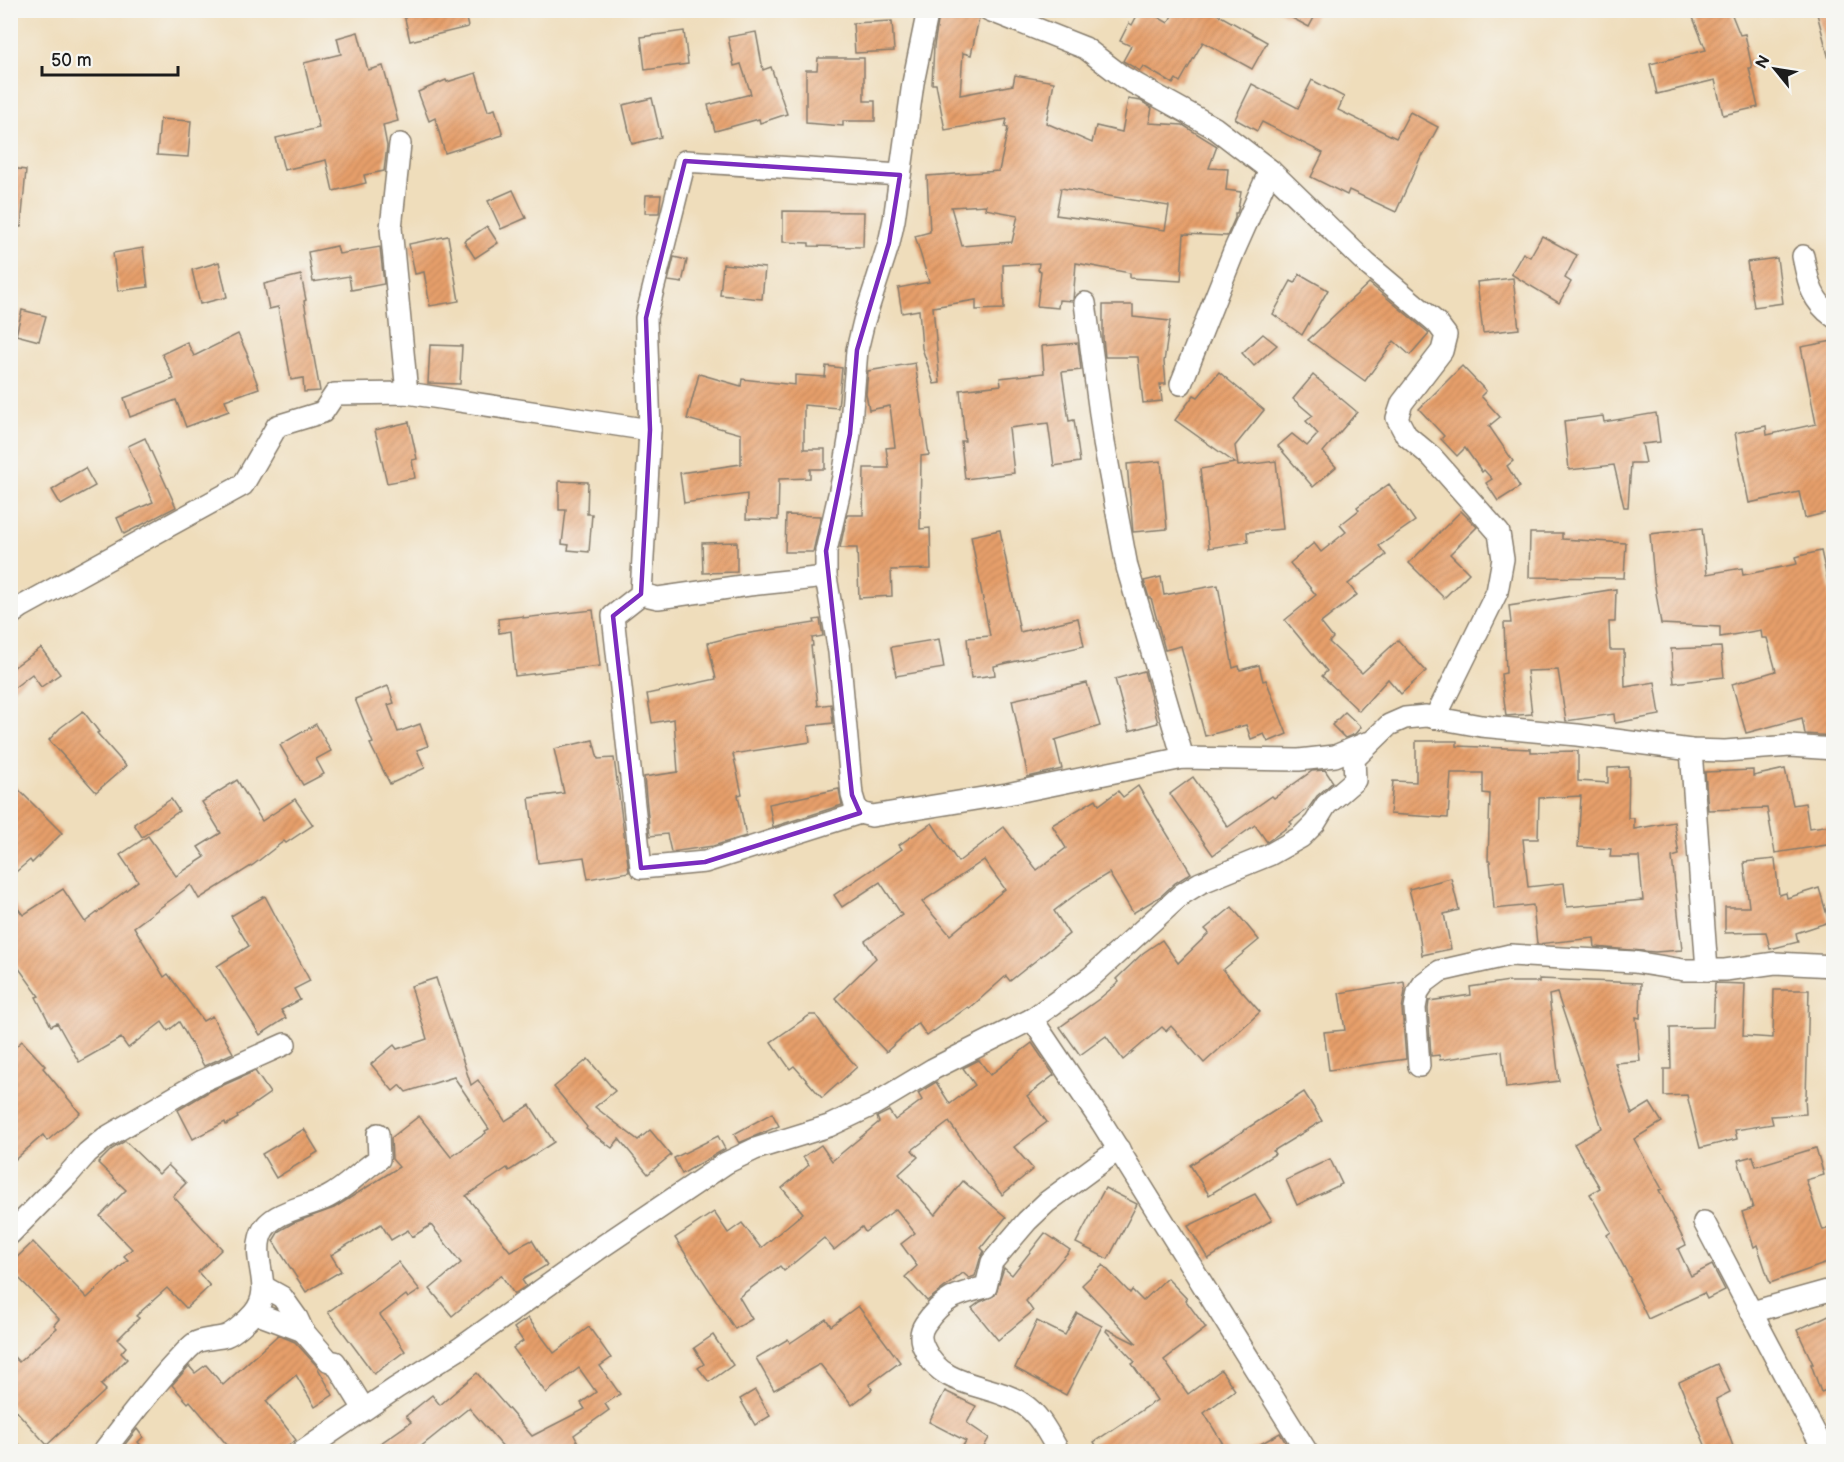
<svg xmlns="http://www.w3.org/2000/svg" width="1844" height="1462" viewBox="0 0 1844 1462" font-family="'Balsamiq Sans',sans-serif">
  <defs>
    <pattern id="building-hatch" width="6" height="6" patternUnits="userSpaceOnUse" patternTransform="scale(1.5)"><rect width="6" height="6" fill="#e69f6a"/><path d="M-1 1l2-2M0 6l6-6M5 7l2-2" fill="none" stroke="#c5885b"/></pattern>
  </defs>
  <rect width="100%" height="100%" fill="#f6f6f2"/>
  <filter id="ink" filterUnits="userSpaceOnUse"><feTurbulence type="fractalNoise" baseFrequency=".0167" numOctaves="2"/><feDisplacementMap in="SourceGraphic" scale="12" xChannelSelector="R" yChannelSelector="G"/><feConvolveMatrix kernelMatrix="1 2 1 2 8 2 1 2 1" color-interpolation-filters="sRGB"/></filter>
  <filter id="wash" filterUnits="userSpaceOnUse"><feTurbulence type="fractalNoise" baseFrequency=".008" numOctaves="4" result="noise"/><feDisplacementMap in="SourceGraphic" scale="24" xChannelSelector="R" yChannelSelector="G"/><feGaussianBlur stdDeviation="1.35" result="paint"/><feColorMatrix in="noise" values="0 0 0 0 0 0 0 0 0 0 0 0 0 0 0 0 0 1.4 0 .05"/><feComposite in="paint" operator="in"/></filter>
  <g filter="url(#wash)">
    <rect width="100%" height="100%" fill="#efddbb"/>
    <g id="blocks">
      <!-- building -->
      <g fill="url(#building-hatch)" fill-rule="evenodd">
        <path d="M403,10H464L468,27L410,41Z"/>
        <path d="M940,10L979,18L971,55L963,53L960,95L1013,85L1015,75L1054,82L1046,123L1092,143L1096,126L1122,132L1128,99L1141,101L1152,108L1149,123L1183,125L1217,146L1209,168L1228,169L1226,190L1241,192L1238,210L1237,213H1235V218L1227,236L1184,234L1181,281L1130,278V273L1076,263L1073,301L1059,300L1058,308L1037,306L1041,271L1038,270L1039,263L1003,265L1004,309L976,310V300L933,307L940,383L934,384L922,348L919,310L902,313L898,288L929,282L915,236L930,232L927,176L999,171L1008,128L1005,127L1007,119L945,130L936,84H932L934,46ZM1061,188L1169,206L1165,230L1056,215ZM986,205L985,209L1018,215L1012,242L962,246L951,207Z"/>
        <path d="M1140,10H1146L1168,23L1175,10H1210L1267,42L1252,69L1203,42L1180,82L1176,79L1173,84L1143,66L1140,71L1123,61L1131,46L1120,41L1129,23L1132,25Z"/>
        <path d="M1277,10H1318L1309,27Z"/>
        <path d="M1690,10H1730L1740,35L1745,34L1752,68H1749L1758,107L1723,115L1715,80L1657,94L1650,64L1706,50Z"/>
        <path d="M1816,10H1833V58L1829,59Z"/>
        <path d="M892,21L894,51L855,53L853,23Z"/>
        <path d="M684,31L688,64L645,70L641,37Z"/>
        <path d="M358,32L368,70L383,66L398,121L383,125L387,146L384,171L364,175L366,183L333,191L326,160L284,170L276,138L319,128L304,63L341,54L337,38Z"/>
        <path d="M756,32L763,70L771,67L787,114L760,123L759,119L715,131L708,105L751,94L741,64L734,66L728,37Z"/>
        <path d="M818,58H864V101H875V121H843V126L806,123V70H817Z"/>
        <path d="M476,73L488,111L495,109L503,135L445,153L435,118L429,121L418,92L446,80L447,82Z"/>
        <path d="M1312,80L1344,97L1338,110L1396,138L1410,112L1438,127L1423,155L1422,154L1396,212L1349,190L1347,195L1311,177L1323,153L1262,122L1257,131L1235,119L1252,84L1298,108Z"/>
        <path d="M652,98L661,137L632,144L623,105Z"/>
        <path d="M160,119L191,121L188,157L157,155Z"/>
        <path d="M10,168L26,170L21,227L10,226Z"/>
        <path d="M513,190L526,218L501,229L488,201Z"/>
        <path d="M646,195H661L659,213H645Z"/>
        <path d="M783,211L864,212L863,247L809,246V243L783,242Z"/>
        <path d="M487,226L498,243L475,258L464,241Z"/>
        <path d="M448,236L459,301L430,306L424,272L415,274L409,244Z"/>
        <path d="M1542,236L1577,255L1565,278L1571,282L1559,303L1511,274L1523,253L1530,257Z"/>
        <path d="M337,246L339,254L380,247L384,284L351,290L349,276L313,282L308,252Z"/>
        <path d="M143,248L148,287L118,291L113,253Z"/>
        <path d="M674,257L687,260L682,283L668,281Z"/>
        <path d="M1777,258L1783,303L1754,307L1747,262Z"/>
        <path d="M219,262L227,297L200,304L192,270Z"/>
        <path d="M723,264L765,268L762,299L720,295Z"/>
        <path d="M1300,274L1328,290L1302,335L1273,314L1291,281L1295,283Z"/>
        <path d="M301,275L306,300L304,301L320,391L304,392L303,378L291,380L278,307L269,309L264,284Z"/>
        <path d="M1513,278L1519,329L1483,333L1477,282Z"/>
        <path d="M1369,283L1429,333L1410,355L1394,341L1365,381L1308,340Z"/>
        <path d="M1103,305H1133V317L1170,321L1164,362L1166,384H1160L1162,401L1143,403L1138,357H1105L1103,338Z"/>
        <path d="M22,310L46,316L39,341L16,335Z"/>
        <path d="M238,334L248,356H247L259,388L225,400L229,411L186,427L176,400L130,417L124,398L174,379L162,354L187,342L194,356Z"/>
        <path d="M1263,334L1277,345L1254,366L1242,353Z"/>
        <path d="M1833,341V511L1805,518L1799,492L1749,503L1735,433L1766,426L1767,435L1816,424L1801,347Z"/>
        <path d="M1078,343L1081,370L1062,372L1069,421L1074,420L1080,462L1054,466L1048,423L1009,428L1014,473L965,479L961,441H965L960,390L1001,385L1000,378L1044,373L1042,346Z"/>
        <path d="M430,345L462,346L460,384L428,383Z"/>
        <path d="M915,363L929,455L921,456L920,529L930,528L931,569L891,570L892,596L859,598L857,548H840L847,515H863L864,468H889L886,448L895,447L890,406L869,410L866,394L868,371Z"/>
        <path d="M826,366L842,368L838,408L804,405V449H825V469H810V478L779,479L778,520L746,519L747,494L684,503L680,473L741,464V434L687,419L699,374L741,386L742,379L795,385V375L825,377Z"/>
        <path d="M1462,366L1486,391L1481,396L1500,417L1489,426L1513,461L1507,466L1520,487L1498,501L1486,483L1492,479L1484,470L1482,472L1465,448L1457,456L1441,439L1444,436L1419,409Z"/>
        <path d="M1219,372L1264,410L1235,446L1238,466L1276,461L1283,529L1247,532L1248,542L1209,548L1200,469L1235,463L1175,420L1194,395L1198,397Z"/>
        <path d="M1313,375L1357,412L1323,452L1336,467L1313,487L1278,446L1292,434L1307,446L1318,434L1306,421L1313,416L1293,399Z"/>
        <path d="M1656,413L1660,442L1642,444L1646,463H1631L1628,507H1624L1614,465L1569,470L1564,421L1603,416L1604,422Z"/>
        <path d="M409,422L417,459L412,460L415,478L387,483L375,430Z"/>
        <path d="M145,438L176,507L124,534L117,518L153,502L128,446Z"/>
        <path d="M1161,461L1167,529L1133,532L1127,464Z"/>
        <path d="M85,468L95,486L61,505L52,490L65,482L64,480Z"/>
        <path d="M559,481L588,482L587,514H592L589,552L568,550L569,545L562,544L566,510H559Z"/>
        <path d="M1389,484L1415,521L1379,546L1386,555L1348,584L1357,595L1321,623L1333,638L1329,642L1362,673L1398,640L1426,671L1401,694L1388,679L1359,711L1322,676L1327,671L1285,620L1316,595L1290,563L1314,543L1321,552L1346,532L1340,525L1359,510L1357,507Z"/>
        <path d="M1461,511L1477,527L1450,554L1469,573L1444,598L1409,563Z"/>
        <path d="M786,515L821,516L813,552H785Z"/>
        <path d="M1702,528L1707,574L1742,568L1743,575L1797,564L1795,557L1821,551L1833,605V686L1826,687L1833,724V736L1805,734L1802,718L1746,733L1732,684L1776,671L1767,638H1762L1761,630L1720,637V627L1661,624L1654,580L1650,534Z"/>
        <path d="M1000,530L1020,632L1078,618L1084,646L994,666L995,675L971,678L967,638L990,636L971,536Z"/>
        <path d="M1530,533H1562V539L1626,543L1624,578L1529,577Z"/>
        <path d="M737,542V572L703,573L702,543Z"/>
        <path d="M1161,577L1164,595L1218,585L1233,668L1239,666L1240,670L1259,665L1263,681L1266,680L1287,734L1268,742L1264,734L1251,739L1246,725L1205,736L1181,646L1165,650L1151,598H1149L1144,581Z"/>
        <path d="M1616,589L1615,622H1609L1610,650H1624L1625,687L1655,682L1660,715L1615,723L1614,714L1566,721L1558,670L1527,671L1532,714L1506,716L1501,674L1506,673L1504,623H1511L1509,606Z"/>
        <path d="M593,610L600,666L515,676L511,631L499,633L498,619L523,616V618Z"/>
        <path d="M820,619L823,636L812,638L813,646H811L818,706L831,704L833,723L808,726L810,742L733,754L742,794L738,795L746,836L713,846L671,852L667,834L650,836L644,777L678,772L674,719L652,723L647,694L716,679L708,643L738,635L815,623L814,620Z"/>
        <path d="M939,639L944,668L896,676L891,647Z"/>
        <path d="M1721,647L1724,677L1674,683L1671,649Z"/>
        <path d="M41,648L60,674L41,687L32,674L10,691V670Z"/>
        <path d="M1144,671L1158,723L1129,731L1115,679Z"/>
        <path d="M1087,683L1100,726L1055,740L1062,769L1028,777L1012,700Z"/>
        <path d="M388,686L394,703L388,705L398,732L420,724L428,746L417,750L425,768L390,784L370,744L373,743L355,699Z"/>
        <path d="M83,711L99,732L97,733L126,766L96,792L49,740L60,728Z"/>
        <path d="M1345,712L1361,727L1355,734L1345,738L1332,725Z"/>
        <path d="M316,724L331,751L316,759L324,774L303,785L280,745Z"/>
        <path d="M593,740L598,759L614,758L629,872L588,879L584,857L538,863L529,798L564,793L554,749Z"/>
        <path d="M1416,741H1457V746L1531,749V752L1578,751V781L1608,783V768L1629,767L1628,818H1634V829L1674,822L1679,855L1672,857L1682,950L1655,952L1595,947L1594,938L1537,944L1533,905L1494,909L1490,861H1488L1490,794L1483,793V773H1451L1448,818L1390,814L1393,781L1416,782ZM1581,796L1578,847L1611,849L1610,857H1639L1643,900L1567,907L1564,883L1528,887L1523,839H1538L1539,798Z"/>
        <path d="M1785,769L1793,805L1805,803L1809,828L1833,825V844L1775,853L1767,808L1708,810L1705,772L1753,770V776Z"/>
        <path d="M1325,770L1333,782L1317,796L1308,809L1290,822L1292,824L1267,842L1255,825L1213,855L1170,794L1193,777L1228,827L1272,796L1274,798L1312,771Z"/>
        <path d="M237,780L262,821L295,799L313,825L286,843L284,841L253,865L199,899L191,885L134,927L164,977L168,974L203,1021L212,1016L233,1053L204,1066L179,1022L168,1031L162,1022L128,1048L121,1038L79,1062L57,1023L51,1026L36,997L39,996L10,956V898L23,915L63,889L85,922L138,881L120,855L148,836L176,876L205,857L198,847L221,833L202,802Z"/>
        <path d="M10,781L62,833L32,863L30,860L10,877Z"/>
        <path d="M1138,786L1191,873L1175,883L1161,896L1133,913L1109,873L1084,888L1054,911L1069,934L1010,981L1006,976L970,1008L968,1007L927,1036L918,1023L886,1052L835,998L876,958L865,941L902,915L880,882L842,907L834,895L902,849L899,845L932,823L958,862L1004,827L1037,870L1066,848L1052,825L1096,799L1099,805L1118,791L1123,797ZM984,860L1005,889L950,935L922,902Z"/>
        <path d="M839,789L842,805L773,827L769,804Z"/>
        <path d="M171,799L179,811L142,837L134,824Z"/>
        <path d="M1775,859L1779,895L1786,893L1787,898L1819,888L1829,922L1796,933L1798,942L1770,949L1766,932L1725,933V907H1749L1744,862Z"/>
        <path d="M1451,878L1459,910L1444,914L1451,949L1422,955L1418,924L1409,889Z"/>
        <path d="M265,896L310,981L294,989L300,1000L281,1010L286,1018L260,1035L217,966L249,946L231,916Z"/>
        <path d="M1232,907L1259,940L1223,970L1260,1012L1204,1063L1171,1026L1166,1031L1162,1027L1123,1060L1106,1036L1080,1055L1060,1027L1099,999L1119,982L1116,979L1143,953L1162,940L1178,963L1209,933L1205,929Z"/>
        <path d="M436,978L471,1085L478,1080L505,1121L530,1105L554,1142L509,1171L507,1168L466,1196L510,1251L532,1240L547,1265L522,1280L526,1286L514,1294L501,1275L452,1316L430,1289L461,1263L431,1225L412,1237L408,1230L391,1240L381,1224L331,1255L341,1271L306,1292L273,1241L279,1231L293,1223L334,1208L399,1167L392,1159L391,1138L419,1116L451,1157L486,1133L485,1131L489,1129L454,1077L406,1092L400,1085L393,1091L371,1064L394,1045L397,1049L427,1039L411,986Z"/>
        <path d="M1539,979L1641,983L1640,1018L1636,1017L1640,1061L1615,1063L1632,1114L1650,1103L1662,1122L1634,1139L1662,1189L1659,1190L1686,1245L1678,1249L1691,1276L1712,1265L1725,1290L1707,1299L1704,1293L1648,1319L1630,1281L1631,1280L1607,1235L1611,1232L1590,1194L1600,1188L1574,1144L1602,1128L1557,993L1549,995L1559,1081L1506,1088L1502,1051L1440,1060L1439,1055L1431,1056L1428,1009L1429,1001L1471,995L1470,987L1509,981V982H1539Z"/>
        <path d="M1404,982L1405,991L1402,1009L1406,1059L1329,1070L1324,1032L1345,1030L1339,993Z"/>
        <path d="M1715,983L1745,984L1743,1036L1773,1038L1774,990H1809L1806,1098H1805L1806,1114L1771,1116L1773,1124L1735,1130L1737,1139L1700,1148L1687,1095L1664,1096V1069H1671L1670,1028L1713,1027Z"/>
        <path d="M810,1015H816L833,1040L857,1067L822,1098L794,1066L790,1069L771,1042Z"/>
        <path d="M22,1041L45,1066L43,1068L80,1113L47,1141L43,1135L10,1164V1052Z"/>
        <path d="M1032,1043L1054,1075L1027,1096L1047,1122L1014,1147L1033,1169L1002,1195L949,1122L912,1150L918,1157L899,1174L935,1215L963,1181L1006,1217L981,1248L984,1251L980,1259L975,1276L969,1278L963,1273L927,1301L905,1277L917,1266L901,1244L915,1233L896,1209L865,1232L862,1227L834,1250L824,1238L784,1271L780,1266L739,1297L752,1319L735,1329L675,1238L714,1212L728,1233L742,1223L761,1248L803,1213L782,1188L809,1165L803,1157L821,1145L832,1161L879,1122L877,1117L889,1111L895,1120L922,1100L918,1093L936,1082L950,1104L975,1085L963,1068L979,1060L990,1075Z"/>
        <path d="M588,1059L615,1091L595,1107L638,1140L650,1130L671,1155L648,1174L619,1139L612,1148L586,1129L587,1127L554,1087Z"/>
        <path d="M255,1071L270,1093L237,1116L238,1118L226,1125L225,1122L193,1139L178,1110L208,1092Z"/>
        <path d="M1304,1092L1322,1121L1273,1151L1275,1154L1209,1195L1190,1165Z"/>
        <path d="M772,1113L779,1126L739,1143L734,1134Z"/>
        <path d="M304,1129L318,1152L276,1178L262,1154Z"/>
        <path d="M718,1136L725,1149L682,1174L674,1158Z"/>
        <path d="M125,1141L159,1174L168,1165L186,1183L173,1196L222,1249L198,1272L210,1286L186,1308L167,1288L136,1316L139,1318L118,1339L126,1347L121,1353L127,1359L101,1385L106,1390L47,1445L10,1404V1353L19,1362L57,1328L54,1325L59,1319L10,1269V1264L33,1242L87,1298L128,1260L124,1256L132,1249L100,1216L126,1190L98,1163L112,1149Z"/>
        <path d="M1816,1148L1824,1175L1806,1180L1823,1230L1830,1228L1833,1238V1261L1770,1283L1757,1245L1754,1247L1742,1212L1753,1208L1738,1160L1753,1156L1756,1166Z"/>
        <path d="M1330,1159L1342,1184L1297,1205L1286,1180Z"/>
        <path d="M1105,1188L1137,1204L1108,1259L1076,1243Z"/>
        <path d="M1255,1194L1272,1220L1208,1259L1188,1226Z"/>
        <path d="M1045,1233L1070,1250L1026,1301L1033,1311L998,1340L972,1308L980,1302L995,1295L1004,1268L1012,1275Z"/>
        <path d="M398,1262L420,1290L408,1298L406,1295L380,1315L405,1351L374,1374L328,1312Z"/>
        <path d="M1103,1265L1130,1293L1132,1290L1143,1301L1167,1278L1187,1299L1186,1301L1206,1328L1164,1360L1188,1394L1221,1370L1235,1390L1204,1413L1228,1452H1100L1094,1442L1157,1400L1132,1364L1135,1362L1106,1331L1107,1329L1137,1344L1082,1285Z"/>
        <path d="M858,1306L900,1362L869,1385L872,1389L852,1405L820,1364L774,1390L756,1358L788,1339L790,1343L826,1319L831,1326Z"/>
        <path d="M1077,1313L1102,1326L1066,1395L1015,1368L1037,1321L1065,1335Z"/>
        <path d="M1833,1313V1388L1821,1392L1811,1364H1813L1797,1330Z"/>
        <path d="M528,1318L554,1353L589,1327L611,1358L600,1366L620,1394L605,1404L609,1410L574,1435L583,1452H504L506,1450L469,1408L414,1452H368L411,1422L406,1416L432,1395L440,1405L477,1373L532,1436L585,1409L581,1403L596,1392L579,1368L546,1393L513,1348L523,1341L514,1328Z"/>
        <path d="M278,1335L295,1342L316,1365L333,1395L315,1407L296,1375L266,1401L296,1440L278,1452H233L190,1401L188,1403L172,1385L189,1366L195,1373L206,1365L223,1385Z"/>
        <path d="M713,1335L733,1365L709,1382L698,1368L704,1364L694,1348Z"/>
        <path d="M1717,1364L1730,1392L1716,1399L1735,1452H1708L1679,1382Z"/>
        <path d="M755,1390L770,1416L755,1425L740,1399Z"/>
        <path d="M945,1391L976,1406L967,1423L989,1438L981,1452H959L966,1441L929,1422Z"/>
        <path d="M137,1429L143,1437L138,1442L147,1452H119Z"/>
        <path d="M1280,1433L1291,1452H1246Z"/>
      </g>
    </g>
  </g>
  <g filter="url(#ink)">
    <use href="#blocks" fill-opacity="0" stroke="#867c6c" stroke-width="1.5"/>
    <g fill="none" stroke-linecap="round" stroke-linejoin="round">
      <!-- street casing -->
      <g stroke="#867c6c" stroke-width="24">
        <g id="street">
          <path d="M928,10L913,83L894,220L889,243L864,321L857,350L850,434L843,477L826,551V577L839,652L852,795L855,805L860,813L872,816L1007,794L1183,758L1299,760L1335,756L1366,743"/>
          <path d="M989,10L1085,48L1123,77L1215,128L1270,170L1367,264L1437,323L1446,335L1442,351L1402,403L1397,418L1406,435L1432,457L1499,533L1503,559L1497,592L1435,718"/>
          <path d="M400,144L391,228L407,393"/>
          <path d="M1803,256C1808,281 1811,301 1834,317"/>
          <path d="M1085,303L1104,443L1127,567L1183,758"/>
          <path d="M1181,384L1234,251L1270,170"/>
          <path d="M641,594L658,598L749,585L826,577"/>
          <path d="M10,615L21,607L243,485L277,426L323,412L335,394L407,393L650,430"/>
          <path d="M1691,750L1707,970"/>
          <path d="M860,813L705,862L641,868L613,616L641,594L650,430L646,318L685,161L900,175"/>
          <path d="M1032,1019L1102,1123L1307,1452"/>
          <path d="M1419,1066L1415,1008L1418,992L1424,983L1440,971L1510,955L1634,962L1684,970H1725L1775,963L1834,966"/>
          <path d="M1704,1222L1825,1452"/>
          <path d="M10,1234L67,1176L87,1153L105,1138L202,1081L285,1044"/>
          <path d="M264,1287L282,1297L297,1318L303,1331L329,1361L335,1362L364,1409"/>
          <path d="M1752,1312L1834,1289"/>
          <path d="M255,1313L303,1331"/>
          <path d="M10,1451L11,1452"/>
          <path d="M103,1452C127,1421 149,1391 175,1363C181,1357 188,1348 195,1343C203,1338 216,1339 226,1336C234,1333 248,1320 254,1313C274,1289 253,1264 260,1238C266,1211 307,1208 328,1197C347,1187 361,1170 379,1159L378,1134"/>
          <path d="M302,1452L396,1388L459,1349L600,1248L726,1163L755,1149L829,1126L873,1105L933,1069L1032,1019L1091,977L1182,894L1200,883L1269,855L1301,837L1315,823L1326,805L1355,780L1354,759L1389,725L1405,718L1426,716L1481,726L1577,735L1691,750L1725,751L1790,746L1834,749"/>
          <path d="M1059,1452C1049,1435 1040,1415 1023,1404C992,1383 942,1389 925,1350C920,1341 919,1333 925,1324C943,1298 957,1294 986,1287L992,1262L1027,1221L1047,1202L1119,1149"/>
        </g>
      </g>
      <!-- street -->
      <use href="#street" stroke="#fff" stroke-width="21"/>
    </g>
  </g>
  <!-- marked area -->
  <path fill="none" stroke="#7b2cbf" stroke-width="4.5" stroke-linejoin="round" d="M685,161L900,175L889,243L857,350L850,434L826,551L852,795L860,813L705,862L641,868L613,616L641,594L650,430L646,318Z"/>
  <!-- margin -->
  <rect width="1844" height="1462" fill="none" stroke="#f6f6f2" stroke-width="36"/>
  <!-- north arrow -->
  <g transform="translate(1775 69) rotate(300)" stroke="#f6f6f2" stroke-width="4.5" paint-order="stroke">
  <path d="M0-4.5L10 22L0 15L-10 22Z" fill="#1c1c1c"/>
  <text y="-9" font-size="16" font-weight="bold" text-anchor="middle" fill="#1c1c1c">N</text>
  </g>
  <!-- scale -->
  <path d="M42 66v9h136v-9" fill="none" stroke="#1c1c1c" stroke-width="3"/>
  <text x="51" y="66" font-size="18" fill="#1c1c1c" stroke="#f6f6f2" stroke-width="4.5" paint-order="stroke">50 m</text>
</svg>
